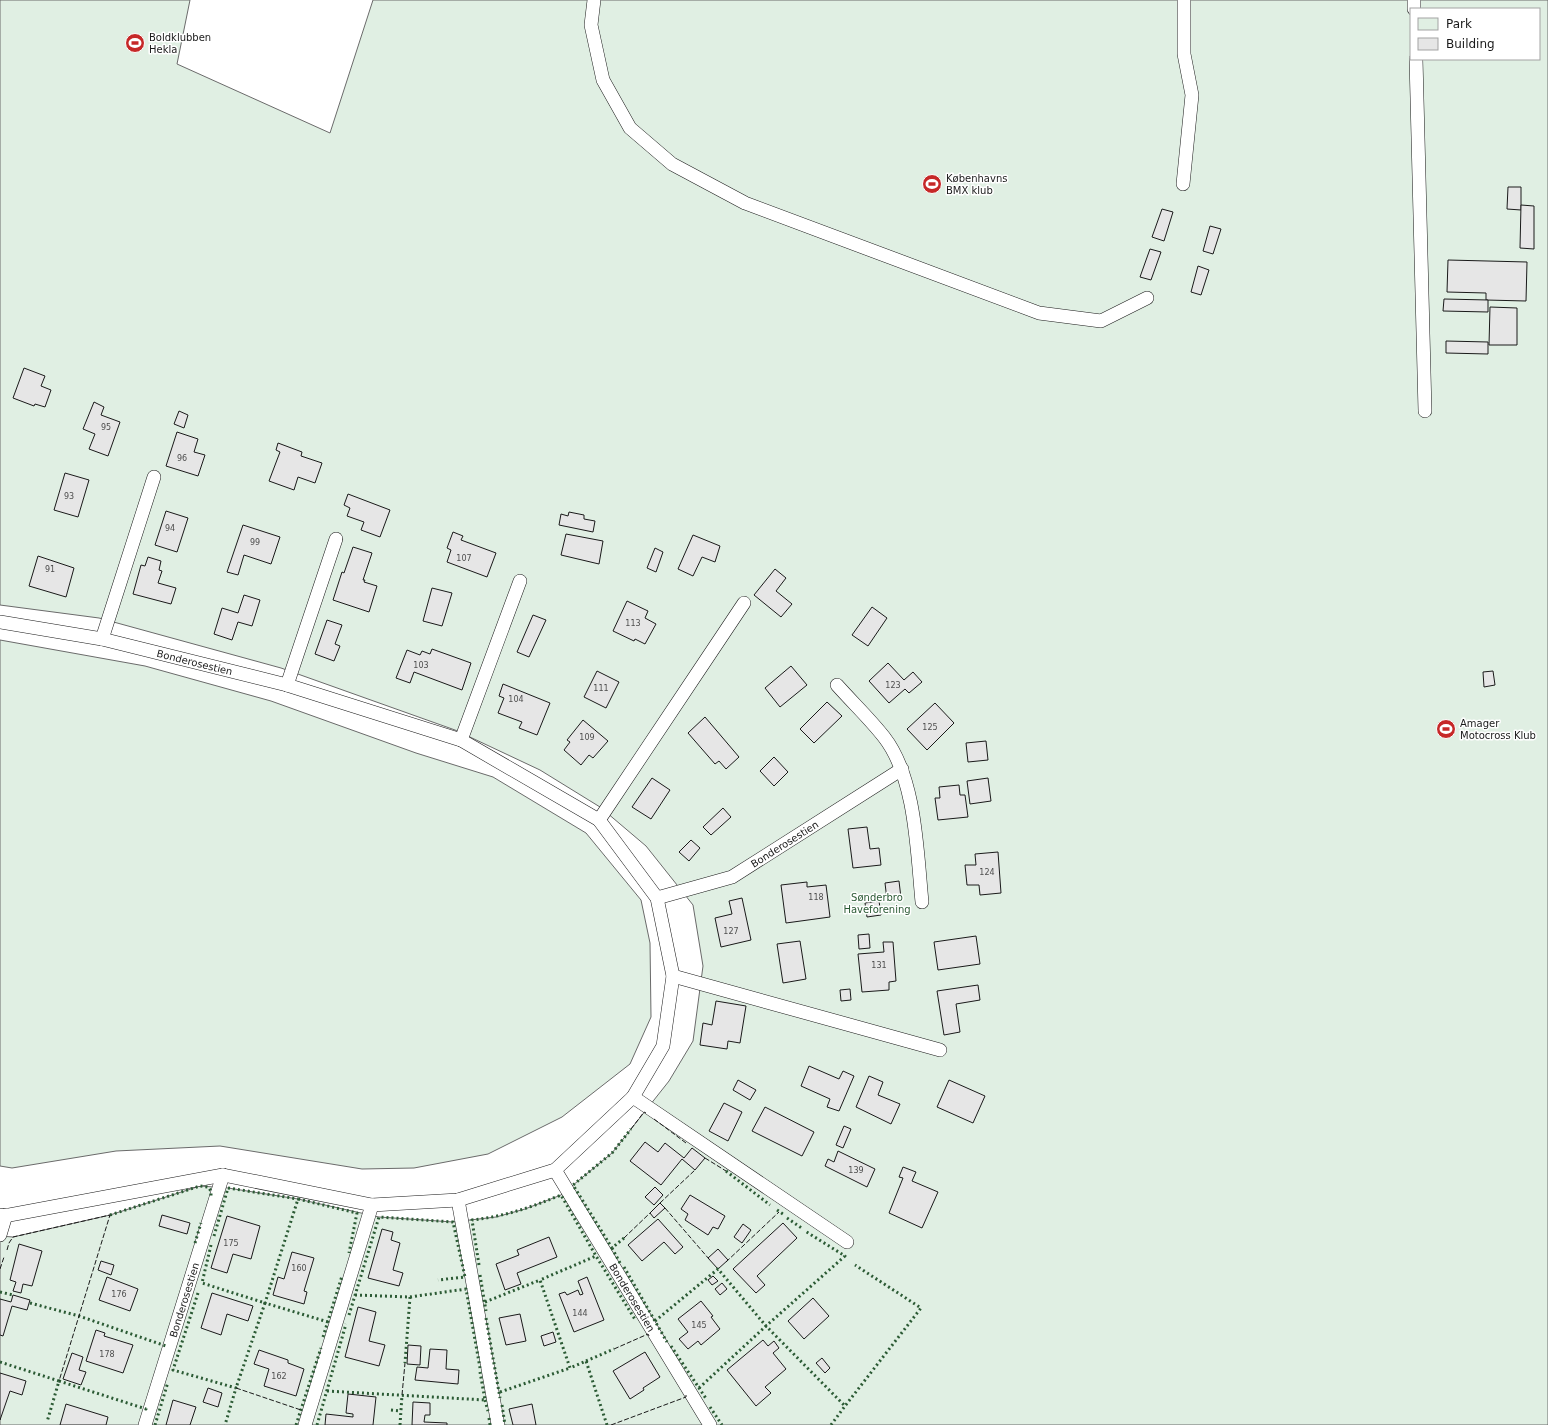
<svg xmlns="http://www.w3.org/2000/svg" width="1548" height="1425" viewBox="0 0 1548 1425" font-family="'DejaVu Sans',sans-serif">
  <rect width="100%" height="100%" fill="#fff"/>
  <!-- green -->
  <g fill="#e0efe3" stroke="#6a6a6a" fill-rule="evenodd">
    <path d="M0,0H190L177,64L330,133L373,0H1548V1425H0V1236L13,1237L110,1215L200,1186L228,1188L298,1199L379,1217L453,1222L496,1217L525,1209L561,1195L612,1153L669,1081L693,1041L703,966L693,905L646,846L600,807L540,770L455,730L281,668L99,618L0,605ZM1411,9H1539V59H1411Z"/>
    <path d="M0,640L145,666L271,701L416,753L493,777L586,833L641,900L650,943L651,1017L630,1064L562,1117L488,1154L414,1168L362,1169L220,1146L116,1151L12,1168L0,1166Z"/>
  </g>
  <!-- building -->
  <g fill="#e6e6e6" stroke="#1a1a1a">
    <path d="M1508,187H1521V210L1507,209Z"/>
    <path d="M1521,205L1534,206V249L1520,248Z"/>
    <path d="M1162,209L1173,212L1164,241L1152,237Z"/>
    <path d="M1210,226L1221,229L1213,254L1203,251Z"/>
    <path d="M1150,249L1161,252L1151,280L1140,277Z"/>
    <path d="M1448,260L1527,262L1526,301L1486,300V293L1447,292Z"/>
    <path d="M1198,266L1209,270L1201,295L1191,292Z"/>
    <path d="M1444,299L1488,300V312L1443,311Z"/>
    <path d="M1490,307L1517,308V345H1489Z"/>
    <path d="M1446,341L1488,342V354L1446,353Z"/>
    <path d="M24,368L45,376L41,386L51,390L45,407L35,404L34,406L13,398Z"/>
    <path d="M94,402L104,407L101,415L120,422L108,456L89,449L95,434L83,429Z"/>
    <path d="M179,411L188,415L184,428L174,424Z"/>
    <path d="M177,432L198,439L194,452L205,455L198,476L166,466Z"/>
    <path d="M278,443L302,452L301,456L322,463L315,483L298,477L294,490L269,481L280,452L276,450Z"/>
    <path d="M65,473L89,480L78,517L54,510Z"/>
    <path d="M348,494L390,510L380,537L361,530L364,522L347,516L350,508L344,505Z"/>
    <path d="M166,511L188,518L177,552L155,545Z"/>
    <path d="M569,512L584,515V519L595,521L593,532L559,525L561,514L568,516Z"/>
    <path d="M243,525L280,537L271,564L244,555L238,575L227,572Z"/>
    <path d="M453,532L463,536L461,540L496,553L487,577L447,562L451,550L447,548Z"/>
    <path d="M566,534L603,541L599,564L561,555Z"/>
    <path d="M693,535L720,546L715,562L702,557L693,576L678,569Z"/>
    <path d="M353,547L372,553L363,580H365L364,582L377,586L369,612L333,600L342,572L344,573Z"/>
    <path d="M655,548L663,552L656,572L647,568Z"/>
    <path d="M38,556L74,568L66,597L29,586Z"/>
    <path d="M148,557L161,561L159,570L162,571L158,583L176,588L171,604L133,594L141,565L145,566Z"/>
    <path d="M775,569L786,578L776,591L792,604L781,617L754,595Z"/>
    <path d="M432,588L452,593L442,626L423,621Z"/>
    <path d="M244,595L260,600L252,626L238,622L232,640L214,634L222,608L238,613Z"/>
    <path d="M627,601L648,611L645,618L656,624L645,644L635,639L634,641L613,631Z"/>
    <path d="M872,607L887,618L868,646L852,635Z"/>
    <path d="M533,615L546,620L529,657L517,652Z"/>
    <path d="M327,620L342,625L335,644L340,646L334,661L315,654Z"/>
    <path d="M432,649L471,663L462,690L414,672L410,683L396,678L407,650L420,655L422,651L430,654Z"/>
    <path d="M888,663L904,680L913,672L922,682L909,693L905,689L889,703L869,681Z"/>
    <path d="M791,666L807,685L780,707L765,688Z"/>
    <path d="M597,671L619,682L606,708L584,697Z"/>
    <path d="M1493,671L1495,685L1484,687L1483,672Z"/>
    <path d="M503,684L550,703L537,735L519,728L522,722L498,713L504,698L499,696Z"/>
    <path d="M827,702L842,716L814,743L800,729Z"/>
    <path d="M935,703L954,723L927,750L907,729Z"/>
    <path d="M705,717L739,757L726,769L719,761L715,764L688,733Z"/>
    <path d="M583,720L608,741L593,758L589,755L581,765L564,750L570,742L567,740Z"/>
    <path d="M986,741L988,760L968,762L966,743Z"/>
    <path d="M774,757L788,772L774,786L760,771Z"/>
    <path d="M652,778L670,790L651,819L632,807Z"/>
    <path d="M988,778L991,801L970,804L967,781Z"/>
    <path d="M959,785L960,795H965L968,817L938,820L935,798H940L939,787Z"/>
    <path d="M723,808L731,817L711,835L703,827Z"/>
    <path d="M867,827L870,849L879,848L881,865L853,868L848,829Z"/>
    <path d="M691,840L700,848L689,861L679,852Z"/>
    <path d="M998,852L1001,893L980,895L979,885H967L965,865H976L975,854Z"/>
    <path d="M899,881L901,898L887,900L885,883Z"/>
    <path d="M807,882V887L826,885L830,917L786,923L781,885Z"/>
    <path d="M742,898L751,940L721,947L715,918L732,914L729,901Z"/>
    <path d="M879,901L881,915L867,917L865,903Z"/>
    <path d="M869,934L870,948L859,949L858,935Z"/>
    <path d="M976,936L980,964L938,970L934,942Z"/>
    <path d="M800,941L806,979L783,983L777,944Z"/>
    <path d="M883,942H893L896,981L889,982V990L862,992L858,954L884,952Z"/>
    <path d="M978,985L980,1000L956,1004L960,1032L944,1035L937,991Z"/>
    <path d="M850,989L851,1000L841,1001L840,990Z"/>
    <path d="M716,1001L746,1006L740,1043L728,1041L727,1049L700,1045L703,1023L712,1025Z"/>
    <path d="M809,1066L839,1079L843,1071L854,1076L839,1111L827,1107L830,1099L801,1086Z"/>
    <path d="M869,1076L883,1082L878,1095L900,1104L891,1124L856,1107Z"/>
    <path d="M738,1080L756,1090L750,1100L733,1090Z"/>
    <path d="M949,1080L985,1096L973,1123L937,1107Z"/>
    <path d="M724,1103L742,1112L728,1141L709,1131Z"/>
    <path d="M765,1107L814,1132L802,1156L752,1131Z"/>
    <path d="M844,1126L851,1129L843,1148L836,1145Z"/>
    <path d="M645,1142L658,1152L665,1143L684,1158L692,1148L705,1158L695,1170L682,1159L661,1185L630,1161Z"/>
    <path d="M838,1151L875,1169L867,1187L825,1166L828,1159L834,1162Z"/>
    <path d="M903,1167L916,1172L912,1181L938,1192L922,1228L889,1213L903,1178L899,1177Z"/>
    <path d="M655,1187L663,1195L654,1205L645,1197Z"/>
    <path d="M690,1195L725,1216L718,1229L713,1227L708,1235L685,1220L688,1214L681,1209Z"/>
    <path d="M660,1203L665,1208L654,1218L650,1213Z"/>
    <path d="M162,1215L190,1223L187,1234L159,1226Z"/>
    <path d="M227,1216L260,1226L251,1259L233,1254L227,1273L211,1268Z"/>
    <path d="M658,1219L683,1247L675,1254L664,1242L642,1261L628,1245Z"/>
    <path d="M783,1223L797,1238L757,1276L765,1285L756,1293L733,1269Z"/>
    <path d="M743,1224L751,1230L742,1243L734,1237Z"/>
    <path d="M382,1229L393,1232L391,1240L400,1243L393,1270L403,1273L399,1286L368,1278Z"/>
    <path d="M549,1237L557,1257L517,1273L521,1284L505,1290L496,1264L519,1255L517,1250Z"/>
    <path d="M19,1244L42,1251L32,1286L23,1284L21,1293L13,1291L16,1282L10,1280Z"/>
    <path d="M718,1249L728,1260L718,1269L708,1258Z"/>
    <path d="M292,1252L314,1258L304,1291L307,1292L304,1304L273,1295L278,1277L284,1279Z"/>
    <path d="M101,1261L114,1265L111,1275L98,1270Z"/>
    <path d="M713,1276L718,1281L712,1285L708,1280Z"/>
    <path d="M107,1277L138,1289L130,1311L99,1300Z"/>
    <path d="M587,1277L604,1320L574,1332L559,1294L565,1292L567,1295L578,1290L580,1295L583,1294L578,1281Z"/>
    <path d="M722,1283L727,1289L720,1295L715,1289Z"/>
    <path d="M212,1293L253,1306L248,1321L227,1314L221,1335L201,1328Z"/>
    <path d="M13,1295L30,1300L27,1310L12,1306L3,1336L0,1335V1299L11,1302Z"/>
    <path d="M813,1298L829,1316L804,1339L788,1321Z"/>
    <path d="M701,1301L713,1316L711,1317L720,1329L701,1345L698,1341L688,1349L679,1339L688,1332L678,1319Z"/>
    <path d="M358,1307L376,1312L369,1341L385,1345L379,1366L345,1357Z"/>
    <path d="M520,1314L526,1341L506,1345L499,1318Z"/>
    <path d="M96,1330L105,1333L104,1336L133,1345L123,1373L86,1361Z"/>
    <path d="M553,1332L556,1342L544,1346L541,1336Z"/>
    <path d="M763,1340L768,1346L774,1341L779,1348L773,1353L786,1369L765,1387L771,1393L756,1406L727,1370Z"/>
    <path d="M408,1345L421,1346L420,1365L407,1364Z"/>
    <path d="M430,1349L447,1350L446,1369L459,1370L458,1384L415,1380L417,1367L428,1368Z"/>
    <path d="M259,1350L288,1360V1363L304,1369L296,1396L264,1386L269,1369L254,1364Z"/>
    <path d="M645,1352L660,1377L643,1388L644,1390L630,1399L613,1371Z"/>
    <path d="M72,1353L83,1357L79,1370L86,1372L81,1385L63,1379Z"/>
    <path d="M822,1358L830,1368L825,1373L816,1363Z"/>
    <path d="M0,1373L26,1381L22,1395L10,1391L0,1420Z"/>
    <path d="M208,1388L222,1393L218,1407L203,1402Z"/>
    <path d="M348,1394L376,1397L373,1425H325L326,1414L353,1417V1414L346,1413Z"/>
    <path d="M173,1400L196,1407L190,1425H166Z"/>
    <path d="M413,1402L430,1403V1415H425L424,1422L447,1423V1425H412Z"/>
    <path d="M66,1404L108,1417L106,1425H60Z"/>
    <path d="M532,1404L536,1425H513L509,1409Z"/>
  </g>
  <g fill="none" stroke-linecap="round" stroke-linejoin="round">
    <!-- lane casing -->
    <g stroke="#1a1a1a" stroke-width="14">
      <g id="lane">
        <path d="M594,0L591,25L603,80L630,128L672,164L745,203L1039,313L1101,321L1147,298"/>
        <path d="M1414,0V9"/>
        <path d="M1416,59L1425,411"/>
        <path d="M1183,184L1192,95L1184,54V0"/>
        <path id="s1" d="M0,622L102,639L287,685L461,740L599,820L657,898L673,976L663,1046L633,1097L555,1170L458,1200L372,1205L223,1175L4,1216L0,1215"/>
        <path d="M102,639L154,477"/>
        <path d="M287,685L336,539"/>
        <path d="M837,685C853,703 870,719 884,737C916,778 917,852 922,902"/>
        <path d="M461,740L520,581"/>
        <path d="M599,820L744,603"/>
        <path id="s2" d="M657,898L732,877L902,769"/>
        <path d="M673,976L940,1050"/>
        <path d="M633,1097L847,1242"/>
        <path id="s3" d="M555,1170L710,1425"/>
        <path d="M458,1200L498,1425"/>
        <path d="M0,1235L6,1215"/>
        <path id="s4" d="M145,1425L223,1175"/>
        <path d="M305,1425L372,1205"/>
      </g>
    </g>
    <!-- lane -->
    <use href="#lane" stroke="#fff" stroke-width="13"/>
    <!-- hedge -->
    <g stroke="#2b5a34" stroke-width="3" stroke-dasharray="2 3" stroke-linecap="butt">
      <path d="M726,1171L770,1205"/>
      <path d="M777,1210L783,1214"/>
      <path d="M110,1215L200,1186L208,1187L211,1191V1196"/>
      <path d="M787,1218L803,1229"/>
      <path d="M214,1236L228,1188L298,1199"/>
      <path d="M624,1238L612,1248L573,1185L612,1153L631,1129"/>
      <path d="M195,1243L201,1223"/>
      <path d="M211,1245L202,1283L265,1303L236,1388"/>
      <path d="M612,1248L620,1263"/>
      <path d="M479,1265L472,1220C506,1216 529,1208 561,1195L596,1256"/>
      <path d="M624,1267L667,1342"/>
      <path d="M480,1275L486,1311"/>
      <path d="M0,1292L13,1295"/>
      <path d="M198,1293L173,1370L236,1388L225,1425"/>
      <path d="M355,1295L410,1297L405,1363"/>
      <path d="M410,1297L466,1289L480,1368"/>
      <path d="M485,1302L540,1280"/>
      <path d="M30,1303L79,1316L166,1346"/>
      <path d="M349,1315L379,1217L453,1222L465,1277L438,1280"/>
      <path d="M486,1318L500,1398"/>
      <path d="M655,1321L718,1269L766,1326L845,1256L805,1231"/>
      <path d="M328,1322L265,1303L298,1199L357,1213L349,1253"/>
      <path d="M323,1337L342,1276"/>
      <path d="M671,1346L707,1400"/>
      <path d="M586,1361L614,1349"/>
      <path d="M0,1362L59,1381L47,1422"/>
      <path d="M59,1381L146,1409V1408"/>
      <path d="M699,1388L766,1326L845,1406L921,1308L855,1265"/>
      <path d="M327,1391L485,1400L480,1372"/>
      <path d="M500,1392L570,1368"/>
      <path d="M485,1400L488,1411"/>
      <path d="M502,1405L505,1425"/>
      <path d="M710,1407L722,1425"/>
      <path d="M391,1410L401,1411"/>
      <path d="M489,1418L490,1425"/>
      <path d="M155,1425L168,1382"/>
      <path d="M296,1425L321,1348"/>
      <path d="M317,1425L346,1324"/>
      <path d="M400,1425L402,1395"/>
      <path d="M607,1425L586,1361L570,1368L540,1280L596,1256L636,1321"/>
      <path d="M831,1425L845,1406"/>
    </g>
    <!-- fence -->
    <g stroke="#1a1a1a" stroke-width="1" stroke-dasharray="5 2" stroke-linecap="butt">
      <path d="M654,1119L686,1143"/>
      <path d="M631,1129L644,1112L646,1113"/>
      <path d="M705,1158L726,1171"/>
      <path d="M660,1203L695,1170"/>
      <path d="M665,1208L709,1259"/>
      <path d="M624,1238L650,1213"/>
      <path d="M7,1250L9,1243L13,1237L110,1215L59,1381"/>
      <path d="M726,1262L779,1212"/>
      <path d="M0,1269L4,1257"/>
      <path d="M614,1349L648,1334L649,1336"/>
      <path d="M236,1388L301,1410"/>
      <path d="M402,1395L405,1363"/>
      <path d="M611,1425L686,1397V1395"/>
    </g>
  </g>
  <!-- icons -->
  <defs>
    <g id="stadium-disc" transform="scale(1)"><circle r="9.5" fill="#c62828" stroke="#fff"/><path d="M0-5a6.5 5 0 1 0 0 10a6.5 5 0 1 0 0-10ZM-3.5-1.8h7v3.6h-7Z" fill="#fff"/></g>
  </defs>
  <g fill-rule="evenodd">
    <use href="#stadium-disc" x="135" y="43"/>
    <use href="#stadium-disc" x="932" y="184"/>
    <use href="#stadium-disc" x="1446" y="729"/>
  </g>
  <g text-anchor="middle" stroke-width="3" stroke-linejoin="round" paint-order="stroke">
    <!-- number labels -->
    <g font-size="8" fill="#4d4d4d">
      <text x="106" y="430">95</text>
      <text x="182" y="461">96</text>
      <text x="69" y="499">93</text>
      <text x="170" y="531">94</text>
      <text x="255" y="545">99</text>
      <text x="464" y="561">107</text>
      <text x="50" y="572">91</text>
      <text x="633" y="626">113</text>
      <text x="421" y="668">103</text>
      <text x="893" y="688">123</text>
      <text x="601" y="691">111</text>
      <text x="516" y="702">104</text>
      <text x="930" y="730">125</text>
      <text x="587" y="740">109</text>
      <text x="987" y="875">124</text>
      <text x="816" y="900">118</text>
      <text x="731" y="934">127</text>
      <text x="879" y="968">131</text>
      <text x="856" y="1173">139</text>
      <text x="231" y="1246">175</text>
      <text x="299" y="1271">160</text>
      <text x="119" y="1297">176</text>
      <text x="580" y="1316">144</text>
      <text x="699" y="1328">145</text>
      <text x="107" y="1357">178</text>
      <text x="279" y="1379">162</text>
    </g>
    <!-- poi labels -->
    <g font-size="10" fill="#1a1a1a" stroke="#fff" text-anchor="start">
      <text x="149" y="41">Boldklubben<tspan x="149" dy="12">Hekla</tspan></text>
      <text x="946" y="182">Københavns<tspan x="946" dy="12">BMX klub</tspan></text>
      <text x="1460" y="727">Amager<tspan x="1460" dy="12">Motocross Klub</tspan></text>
    </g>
    <!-- street labels -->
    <g font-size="10" fill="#1a1a1a" stroke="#fff">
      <text dy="4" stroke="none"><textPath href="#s1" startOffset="199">Bonderosestien</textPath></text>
      <text dy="4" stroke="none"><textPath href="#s2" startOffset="140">Bonderosestien</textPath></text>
      <text dy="4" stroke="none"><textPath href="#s3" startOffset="149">Bonderosestien</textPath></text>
      <text dy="4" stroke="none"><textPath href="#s4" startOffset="131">Bonderosestien</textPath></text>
    </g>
    <!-- park labels -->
    <g font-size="10" fill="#2b5a34" stroke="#fff">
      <text x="877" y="901">Sønderbro<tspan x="877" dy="12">Haveforening</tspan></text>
    </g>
  </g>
  <!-- legend -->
  <rect x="1410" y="8" width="130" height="52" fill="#ffffff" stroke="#a3a3a3"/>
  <rect x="1418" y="18" width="20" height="12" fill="#e0efe3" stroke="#a3a3a3"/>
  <text x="1446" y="28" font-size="12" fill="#1a1a1a">Park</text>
  <rect x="1418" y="38" width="20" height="12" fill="#e6e6e6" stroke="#a3a3a3"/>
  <text x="1446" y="48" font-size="12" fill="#1a1a1a">Building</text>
</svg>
